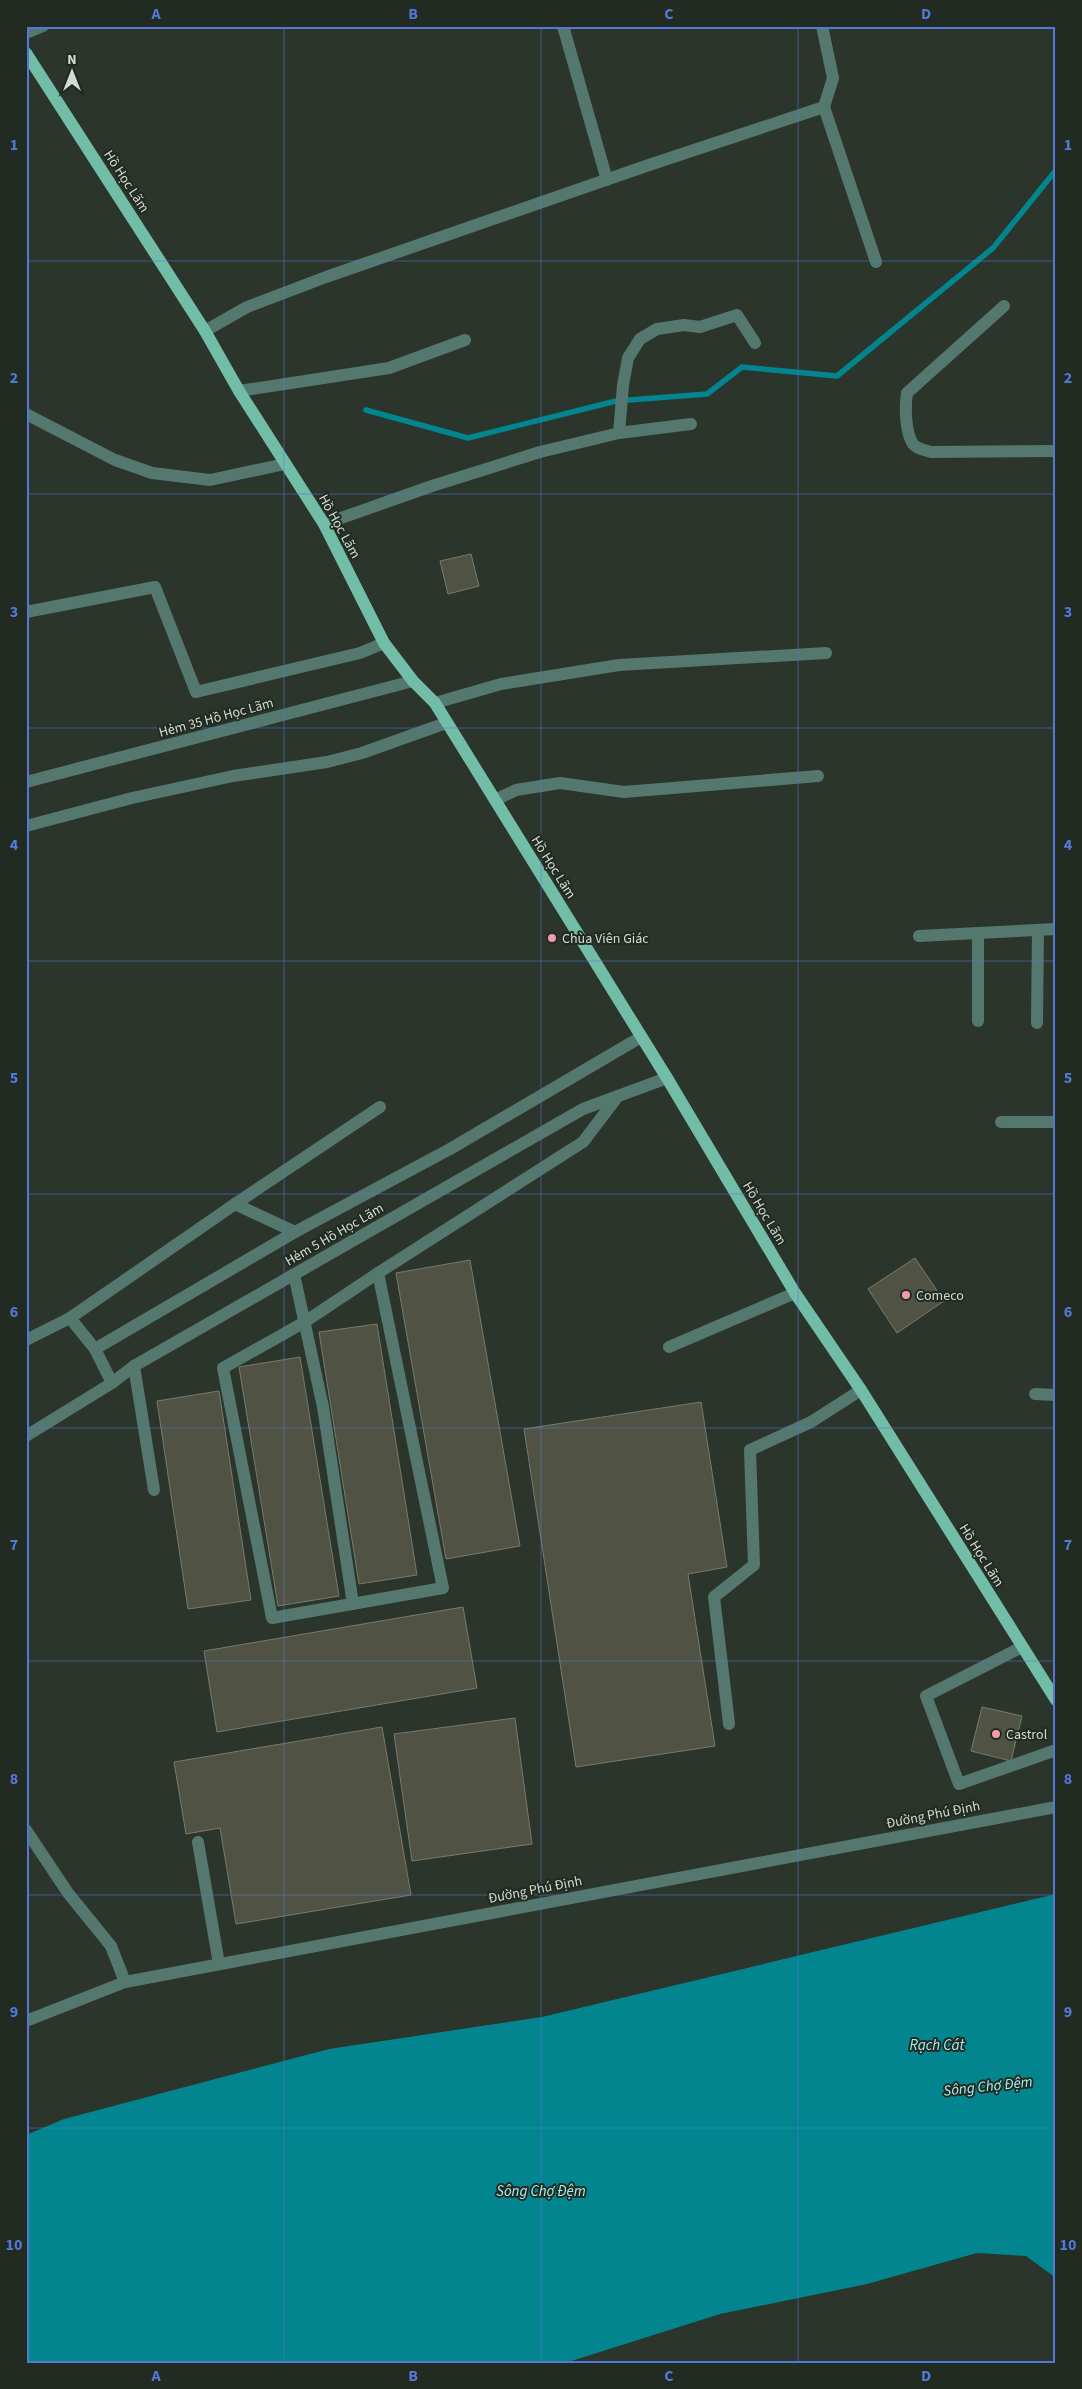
<svg xmlns="http://www.w3.org/2000/svg" width="1082" height="2389" viewBox="0 0 1082 2389" font-family="'Source Sans 3',sans-serif">
  <rect width="100%" height="100%" fill="#2b352b"/>
  <!-- water -->
  <path fill="#02858e" d="M1056,1894V2278L1026,2256L977,2253L867,2284L720,2314L565,2363H26V2135L64,2119L329,2049L542,2017Z"/>
  <g fill="none" stroke-linecap="round" stroke-linejoin="round">
    <!-- stream -->
    <path stroke="#02858e" stroke-width="5.5" d="M366,410L468,438L616,401L707,394L742,367L837,376L993,248L1056,170"/>
  </g>
  <!-- building -->
  <g fill="#505244" stroke="#787b6c">
    <path d="M471,554L479,586L448,594L440,561Z"/>
    <path d="M915,1258L944,1301L897,1333L868,1289Z"/>
    <path d="M470,1260L520,1546L446,1559L396,1273Z"/>
    <path d="M377,1324L417,1575L359,1584L319,1332Z"/>
    <path d="M300,1357L339,1596L278,1606L239,1367Z"/>
    <path d="M219,1391L251,1600L188,1609L157,1401Z"/>
    <path d="M701,1402L727,1567L688,1574L715,1746L576,1767L524,1429Z"/>
    <path d="M463,1607L477,1688L217,1732L204,1651Z"/>
    <path d="M982,1707L1022,1716L1011,1761L971,1751Z"/>
    <path d="M515,1718L532,1844L412,1861L394,1734Z"/>
    <path d="M382,1727L411,1895L236,1924L220,1828L186,1834L174,1762Z"/>
  </g>
  <g fill="none" stroke-linecap="round" stroke-linejoin="round">
    <!-- minor -->
    <g stroke="#55786e" stroke-width="12">
      <path d="M563,26L607,180"/>
      <path d="M26,33L43,26"/>
      <path d="M824,107L876,262"/>
      <path d="M1004,306L907,393C905,406 905,432 913,444C917,449 925,450 931,452L1056,451"/>
      <path d="M205,331L247,307L326,277L649,165L824,107L833,78L822,26"/>
      <path d="M239,391L389,368L465,340"/>
      <path d="M26,414L115,460L152,473L210,480L285,464"/>
      <path d="M619,433L691,424"/>
      <path d="M324,524L432,486L540,452L619,433L623,385L628,358L640,339L657,329L684,325L700,327L737,315L755,343"/>
      <path d="M26,612L155,587L196,692L360,653L384,643"/>
      <path d="M435,703L501,684L619,665L826,653"/>
      <path d="M26,782L413,681"/>
      <path d="M495,800L516,790L560,783L624,792L818,776"/>
      <path d="M26,826L132,798L233,776L327,762L362,753L446,723"/>
      <path d="M919,936L1056,929"/>
      <path d="M978,1021V933"/>
      <path d="M1037,1023L1038,930"/>
      <path d="M1001,1122H1056"/>
      <path d="M235,1204L295,1232"/>
      <path d="M378,1273L443,1588L272,1618L223,1368L303,1323Z"/>
      <path d="M378,1273L583,1142L618,1096"/>
      <path d="M294,1274L323,1407L353,1604"/>
      <path d="M70,1318L235,1204L380,1107"/>
      <path d="M26,1340L70,1318L95,1349L112,1383"/>
      <path d="M669,1347L795,1293"/>
      <path d="M95,1349L295,1232L450,1149L641,1037"/>
      <path d="M134,1366L154,1490"/>
      <path d="M1035,1394L1056,1395"/>
      <path d="M26,1436L112,1383L134,1366L583,1109L667,1078"/>
      <path d="M1022,1647L926,1696L959,1784L1056,1750"/>
      <path d="M729,1724L714,1597L754,1565L750,1450L811,1422L861,1390"/>
      <path d="M26,1830L68,1893L111,1946L125,1982"/>
      <path d="M198,1842L219,1964"/>
      <path d="M26,2021L125,1982L1056,1807"/>
    </g>
    <!-- major -->
    <path stroke="#72bda8" stroke-width="12" d="M26,53L205,331L239,391L324,524L384,643L413,681L435,703L667,1078L795,1293L861,1390L1056,1700"/>
  </g>
  <!-- grid -->
  <path fill="none" stroke="#5478d7" stroke-width="1" stroke-opacity="0.55" d="M284,26V2363M541,26V2363M798,26V2363M26,261H1056M26,494H1056M26,728H1056M26,961H1056M26,1194H1056M26,1428H1056M26,1661H1056M26,1895H1056M26,2128H1056"/>
  <!-- markers -->
  <g fill="#f19ab4" stroke="#212b21" stroke-width="2">
    <circle cx="552" cy="938" r="5"/>
    <circle cx="906" cy="1295" r="5"/>
    <circle cx="996" cy="1734" r="5"/>
  </g>
  <g text-anchor="middle" stroke-width="4" stroke-linejoin="round" paint-order="stroke">
    <!-- street labels -->
    <g font-size="14" fill="#d4dbd4" stroke="#212b21">
      <text transform="translate(127 181) rotate(57)" y="5">Hồ Học Lãm</text>
      <text transform="translate(340 526) rotate(61)" y="5">Hồ Học Lãm</text>
      <text transform="translate(216 717) rotate(-15)" y="5">Hẻm 35 Hồ Học Lãm</text>
      <text transform="translate(554 867) rotate(58)" y="5">Hồ Học Lãm</text>
      <text transform="translate(765 1213) rotate(59)" y="5">Hồ Học Lãm</text>
      <text transform="translate(334 1234) rotate(-30)" y="5">Hẻm 5 Hồ Học Lãm</text>
      <text transform="translate(982 1555) rotate(58)" y="5">Hồ Học Lãm</text>
      <text transform="translate(933 1814) rotate(-11)" y="5">Đường Phú Định</text>
      <text transform="translate(535 1889) rotate(-11)" y="5">Đường Phú Định</text>
    </g>
    <!-- poi labels -->
    <g font-size="14" fill="#d4dbd4" stroke="#212b21" text-anchor="start">
      <text x="562" y="943">Chùa Viên Giác</text>
      <text x="916" y="1300">Comeco</text>
      <text x="1006" y="1739">Castrol</text>
    </g>
    <!-- water labels -->
    <g font-size="15" font-style="italic" fill="#a5f1f8" stroke="#212b21">
      <text x="937" y="2050">Rạch Cát</text>
      <text transform="translate(988 2086) rotate(-6)" y="5">Sông Chợ Đệm</text>
      <text x="541" y="2196">Sông Chợ Đệm</text>
    </g>
  </g>
  <!-- border -->
  <rect width="1082" height="2389" fill="none" stroke="#212b21" stroke-width="55"/>
  <!-- north arrow -->
  <g transform="translate(72 72)" stroke="#212b21" stroke-width="4" paint-order="stroke">
  <path d="M0-4L9 19L0 12L-9 19Z" fill="#d4dbd4"/>
  <text y="-8" font-size="14" font-weight="bold" text-anchor="middle" fill="#d4dbd4">N</text>
  </g>
  <rect x="28" y="28" width="1026" height="2334" fill="none" stroke="#5478d7" stroke-width="2"/>
  <g font-size="16" text-anchor="middle" font-weight="bold" fill="#5478d7">
    <text x="156" y="19">A</text>
    <text x="413" y="19">B</text>
    <text x="669" y="19">C</text>
    <text x="926" y="19">D</text>
    <text x="14" y="150">1</text>
    <text x="1068" y="150">1</text>
    <text x="14" y="383">2</text>
    <text x="1068" y="383">2</text>
    <text x="14" y="617">3</text>
    <text x="1068" y="617">3</text>
    <text x="14" y="850">4</text>
    <text x="1068" y="850">4</text>
    <text x="14" y="1083">5</text>
    <text x="1068" y="1083">5</text>
    <text x="14" y="1317">6</text>
    <text x="1068" y="1317">6</text>
    <text x="14" y="1550">7</text>
    <text x="1068" y="1550">7</text>
    <text x="14" y="1784">8</text>
    <text x="1068" y="1784">8</text>
    <text x="14" y="2017">9</text>
    <text x="1068" y="2017">9</text>
    <text x="14" y="2250">10</text>
    <text x="1068" y="2250">10</text>
    <text x="156" y="2381">A</text>
    <text x="413" y="2381">B</text>
    <text x="669" y="2381">C</text>
    <text x="926" y="2381">D</text>
  </g>
</svg>
